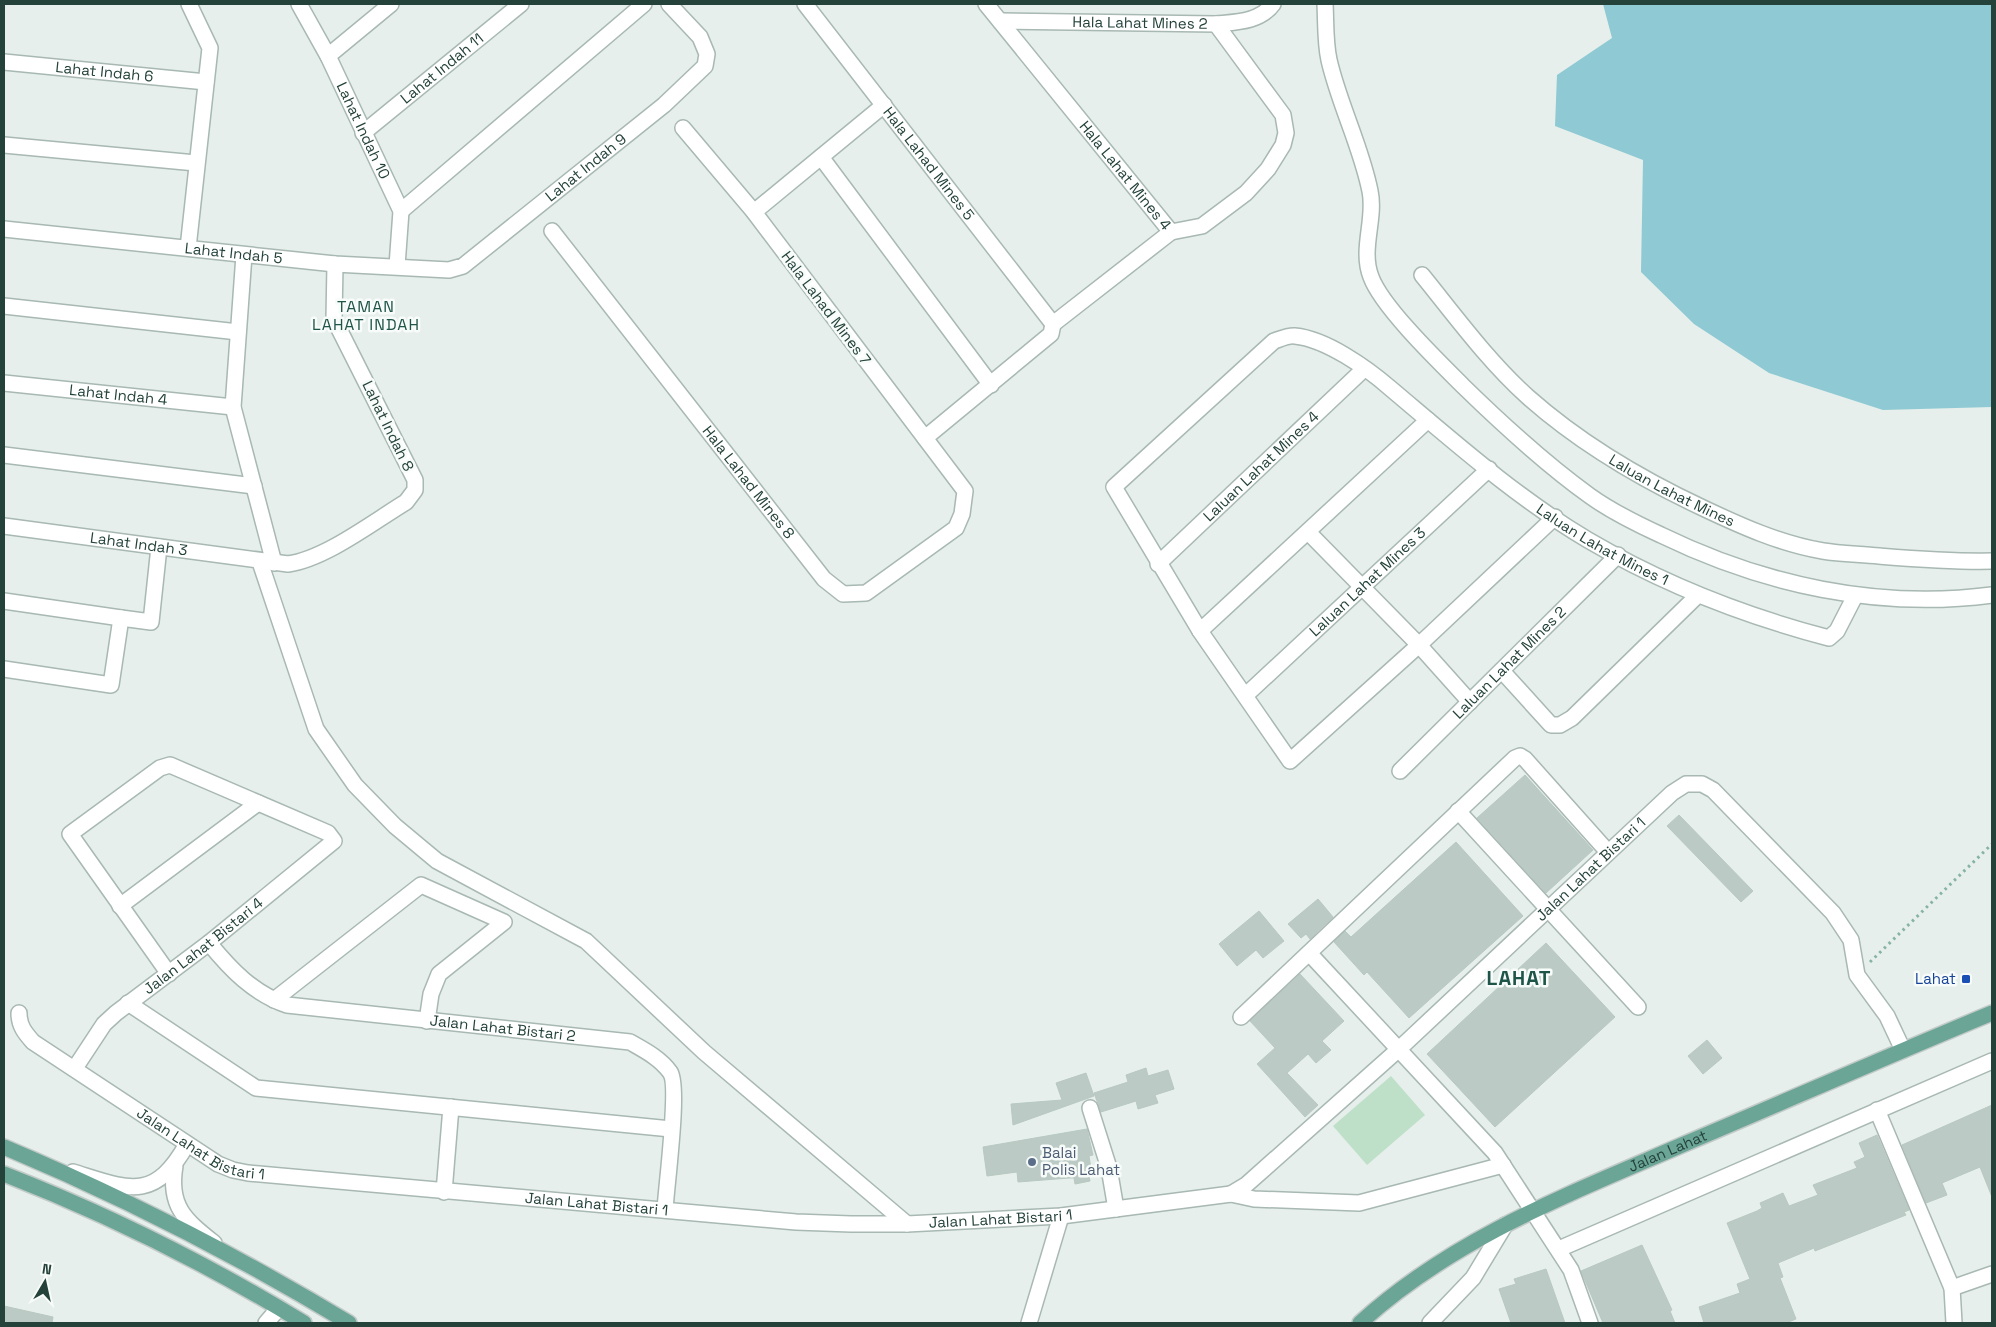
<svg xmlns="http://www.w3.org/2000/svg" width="1996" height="1327" viewBox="0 0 1996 1327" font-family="'Space Grotesk',sans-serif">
  <rect width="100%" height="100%" fill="#e6efeb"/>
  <!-- green -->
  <path fill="#bfe0c8" d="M1391,1076L1425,1115L1367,1165L1333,1126Z"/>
  <!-- water -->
  <path fill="#8ec9d4" d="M1603,4H1992V407L1883,410L1769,373L1694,324L1641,272L1643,160L1555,126L1557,75L1612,38Z"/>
  <!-- building -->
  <g fill="#bbcac4" stroke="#b8c9c2">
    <path d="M1525,775L1593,850L1546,893L1477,818Z"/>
    <path d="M1679,815L1753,891L1741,902L1667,826Z"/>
    <path d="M1456,842L1523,916L1409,1018L1367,972L1364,975L1334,942L1345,931L1351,937Z"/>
    <path d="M1318,899L1333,917L1310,939L1306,934L1301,938L1288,924Z"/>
    <path d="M1259,911L1284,941L1263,958L1256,950L1237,966L1219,944Z"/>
    <path d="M1546,943L1615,1017L1495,1127L1427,1054Z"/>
    <path d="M1300,974L1344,1021L1322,1041L1331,1050L1316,1063L1308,1054L1287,1073L1318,1105L1305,1117L1257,1064L1275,1048L1250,1021Z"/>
    <path d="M1707,1040L1722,1058L1703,1074L1688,1056Z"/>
    <path d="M1146,1068L1148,1076L1168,1070L1174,1089L1155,1095L1158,1103L1138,1109L1136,1101L1101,1112L1094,1093L1128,1082L1126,1075Z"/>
    <path d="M1086,1073L1094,1096L1013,1125L1011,1104L1062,1100L1056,1083Z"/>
    <path d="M1992,1105V1197L1980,1167L1942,1183L1947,1195L1926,1203L1902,1145Z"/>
    <path d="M1087,1129L1093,1155L1089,1156L1092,1175L1089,1176L1090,1181L1075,1184L1074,1178H1069L1018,1182L1017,1172L987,1176L983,1147Z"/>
    <path d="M1877,1135L1909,1210L1904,1212L1906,1215L1815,1251L1814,1248L1778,1263L1783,1277L1780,1278L1796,1319L1786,1323H1704L1699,1307L1740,1293L1737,1284L1750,1279L1727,1223L1757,1211L1762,1208L1760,1203L1783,1193L1789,1206L1818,1195L1813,1185L1857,1168L1854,1162L1865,1157L1859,1143Z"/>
    <path d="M1642,1245L1672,1310L1670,1311L1675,1323H1603L1581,1271Z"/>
    <path d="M1546,1269L1565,1323H1511L1499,1289L1516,1284L1514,1279Z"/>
    <path d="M4,1306L53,1317L52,1323H4Z"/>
  </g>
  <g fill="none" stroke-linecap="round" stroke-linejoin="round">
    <!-- minor casing -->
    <g stroke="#a8b8b2" stroke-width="18">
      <g id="minor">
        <path id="s1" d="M299,4L328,56L401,211L397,266"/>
        <path id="s2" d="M805,4L1053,324"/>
        <path id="s3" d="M986,4L1171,232L1053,324"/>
        <path d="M1325,4C1326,22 1325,42 1329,60C1339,104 1361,146 1370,191C1376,219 1360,249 1371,277C1382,307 1439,362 1463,386C1503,425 1544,463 1590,496C1611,511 1637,524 1661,535C1764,585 1878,610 1992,595"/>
        <path id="s4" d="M1000,21L1216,24C1236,22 1260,22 1273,4"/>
        <path d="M328,56L391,4"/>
        <path id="s5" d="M4,62L206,82"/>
        <path id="s6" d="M363,133L521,4"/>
        <path d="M4,145L196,163"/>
        <path d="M821,157L991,385"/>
        <path d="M401,211L644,4"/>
        <path d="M754,212L884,105"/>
        <path id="s7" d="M4,229L335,264L449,270L463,266L664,105L705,66L707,54L700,37L669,4"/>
        <path id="s8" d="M552,231L824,579L843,594L866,593L956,528L962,514L965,491L754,212L683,128"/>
        <path d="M1171,232L1202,226L1246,193L1268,169L1283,145L1286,133L1283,115L1216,24"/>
        <path d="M188,248L210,48L189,4"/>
        <path d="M244,255L233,407L274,563"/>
        <path id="s9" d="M1422,275C1456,317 1488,361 1528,397C1581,444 1639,478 1703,508C1741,526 1781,544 1823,551C1841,554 1861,554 1879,556C1917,559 1954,562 1992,561"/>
        <path d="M4,306L238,332"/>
        <path id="s10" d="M4,383L233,407"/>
        <path d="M925,438L1051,334L1053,324"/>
        <path d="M4,455L254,486"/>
        <path id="s11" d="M1555,517L1419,645L1290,761L1200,631L1114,487L1274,341C1280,339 1289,335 1295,336C1326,339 1367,368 1390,388C1453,441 1517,498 1588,540C1663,584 1745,616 1829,638L1837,631L1855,596"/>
        <path id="s12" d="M4,526L288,564C325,559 373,522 406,502L415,490V480L334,319L335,264"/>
        <path d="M1308,532L1419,645L1470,702"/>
        <path d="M260,562L316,729L355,785L395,826L437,861L586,941L704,1052L907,1224"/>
        <path id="s13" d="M1158,564L1364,369"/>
        <path d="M4,601L121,618"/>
        <path d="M1200,631L1428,420"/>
        <path d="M4,669L111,685L121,618L151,622L159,547"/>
        <path d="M1502,671L1551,725H1560L1572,718L1698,595"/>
        <path id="s14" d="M1246,695L1489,469"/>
        <path id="s15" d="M1400,771L1618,555"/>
        <path d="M1458,811L1638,1007"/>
        <path d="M120,906L258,803"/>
        <path id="s16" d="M209,943C231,970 253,993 287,1005L630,1042C644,1050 660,1058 670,1072C680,1085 666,1188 665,1210"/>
        <path d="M1309,953L1495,1153L1571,1270L1590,1323"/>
        <path d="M274,1000L421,885L504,922L439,974L431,994L427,1021"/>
        <path d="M128,1003L256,1088L671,1129"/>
        <path id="s17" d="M19,1013C19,1026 25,1033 33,1042L218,1164L233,1170L248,1173L796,1222L851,1224H907L1061,1216L1231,1194L1254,1199L1359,1203L1503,1165"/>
        <path d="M1241,1017L1515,758L1520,756L1525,759L1608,852"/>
        <path id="s18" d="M75,1068L104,1024L116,1013L209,943L334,841L328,833L170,765L160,768L70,834L169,974"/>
        <path d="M1090,1108L1109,1168L1116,1209"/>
        <path d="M1877,1110L1952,1288L1954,1323"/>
        <path d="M175,1166C168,1206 185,1220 214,1243"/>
        <path d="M73,1172C128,1189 154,1203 187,1144"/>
        <path d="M444,1192L451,1107"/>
        <path id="s19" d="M1231,1194L1246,1185L1399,1049L1672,793L1686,784H1702L1713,790L1833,913L1851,940L1857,975L1887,1016L1903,1050"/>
        <path d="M1559,1249L1992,1061"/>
        <path d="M1952,1288L1992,1274"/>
        <path d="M266,1323L279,1308"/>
        <path d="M1029,1323L1061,1216"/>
        <path d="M1430,1323L1473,1278L1505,1225"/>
      </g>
    </g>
    <!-- major casing -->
    <g stroke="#c2cac8" stroke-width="18">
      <g id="major">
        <path d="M4,1147C123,1197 238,1256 349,1323"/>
        <path d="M4,1174C107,1214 209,1265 304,1323"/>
        <path id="s20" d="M1360,1323C1452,1239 1569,1194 1682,1145C1786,1101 1888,1056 1992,1013"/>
      </g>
    </g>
    <!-- path -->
    <path stroke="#86b3a5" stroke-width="3" stroke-dasharray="2.5 4" stroke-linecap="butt" d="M1870,962L1992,844"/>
    <!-- minor -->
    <use href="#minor" stroke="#fff" stroke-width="15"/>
    <!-- major -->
    <use href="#major" stroke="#6aa596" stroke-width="15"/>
  </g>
  <!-- markers -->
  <rect fill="#1a4fb4" stroke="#f7fbf9" stroke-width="2" x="1961" y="974" width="10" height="10" rx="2.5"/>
  <circle fill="#5c6f8a" stroke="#f7fbf9" stroke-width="2" cx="1032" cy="1162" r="5"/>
  <g text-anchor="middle" stroke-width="5" stroke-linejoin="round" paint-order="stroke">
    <!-- street labels -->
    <g font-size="15" fill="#24423a" stroke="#f7fbf9">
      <text dy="5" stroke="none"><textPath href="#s4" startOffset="140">Hala Lahat Mines 2</textPath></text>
      <text dy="5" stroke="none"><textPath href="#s6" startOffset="102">Lahat Indah 11</textPath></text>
      <text dy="5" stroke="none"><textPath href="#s5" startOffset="101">Lahat Indah 6</textPath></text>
      <text dy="5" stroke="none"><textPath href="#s1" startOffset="142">Lahat Indah 10</textPath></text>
      <text dy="5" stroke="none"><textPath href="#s2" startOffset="202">Hala Lahad Mines 5</textPath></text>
      <text dy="5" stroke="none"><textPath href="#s7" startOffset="619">Lahat Indah 9</textPath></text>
      <text dy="5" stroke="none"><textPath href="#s3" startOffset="221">Hala Lahat Mines 4</textPath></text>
      <text dy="5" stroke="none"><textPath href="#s7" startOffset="231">Lahat Indah 5</textPath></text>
      <text transform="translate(826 308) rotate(53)" y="5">Hala Lahad Mines 7</text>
      <text dy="5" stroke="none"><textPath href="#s10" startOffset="115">Lahat Indah 4</textPath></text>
      <text transform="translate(388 426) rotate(64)" y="5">Lahat Indah 8</text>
      <text dy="5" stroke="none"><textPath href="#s13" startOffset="142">Laluan Lahat Mines 4</textPath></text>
      <text dy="5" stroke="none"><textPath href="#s8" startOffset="319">Hala Lahad Mines 8</textPath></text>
      <text dy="5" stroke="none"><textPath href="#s9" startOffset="334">Laluan Lahat Mines</textPath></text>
      <text dy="5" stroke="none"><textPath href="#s11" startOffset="1299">Laluan Lahat Mines 1</textPath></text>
      <text dy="5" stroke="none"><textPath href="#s12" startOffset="136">Lahat Indah 3</textPath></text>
      <text dy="5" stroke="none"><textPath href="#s14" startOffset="166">Laluan Lahat Mines 3</textPath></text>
      <text dy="5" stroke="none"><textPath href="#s15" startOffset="154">Laluan Lahat Mines 2</textPath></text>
      <text dy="5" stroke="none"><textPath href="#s19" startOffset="485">Jalan Lahat Bistari 1</textPath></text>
      <text dy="5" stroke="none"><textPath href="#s18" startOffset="179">Jalan Lahat Bistari 4</textPath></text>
      <text dy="5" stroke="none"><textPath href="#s16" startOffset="318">Jalan Lahat Bistari 2</textPath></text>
      <text dy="5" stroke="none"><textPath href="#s17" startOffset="231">Jalan Lahat Bistari 1</textPath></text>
      <text dy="5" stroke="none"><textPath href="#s20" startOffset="354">Jalan Lahat</textPath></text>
      <text dy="5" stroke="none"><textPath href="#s17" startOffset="636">Jalan Lahat Bistari 1</textPath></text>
      <text dy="5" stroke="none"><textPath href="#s17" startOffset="1041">Jalan Lahat Bistari 1</textPath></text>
    </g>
    <!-- transit labels -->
    <g font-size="15" fill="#164399" stroke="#f7fbf9" text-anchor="end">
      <text x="1956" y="984">Lahat</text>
    </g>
    <!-- service labels -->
    <g font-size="15" fill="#4e5e75" stroke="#f7fbf9" text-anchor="start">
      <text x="1042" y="1158">Balai<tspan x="1042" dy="17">Polis Lahat</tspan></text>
    </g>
    <!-- neighbourhood labels -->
    <g font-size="16" letter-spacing="1" fill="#1f5548" stroke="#f7fbf9">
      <text x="366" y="312">TAMAN<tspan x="366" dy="18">LAHAT INDAH</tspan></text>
    </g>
    <!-- district labels -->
    <g font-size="20" font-weight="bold" letter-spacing="1" fill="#1f5548" stroke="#f7fbf9">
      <text x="1519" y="985">LAHAT</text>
    </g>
  </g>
  <!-- border -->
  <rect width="1996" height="1327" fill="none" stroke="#24423a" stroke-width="10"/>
  <!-- north arrow -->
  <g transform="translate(45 1282) rotate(9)" stroke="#f7fbf9" stroke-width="4" paint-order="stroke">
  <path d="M0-4L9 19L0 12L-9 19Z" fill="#24423a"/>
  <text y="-8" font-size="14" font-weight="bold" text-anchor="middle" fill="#24423a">N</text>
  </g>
</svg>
